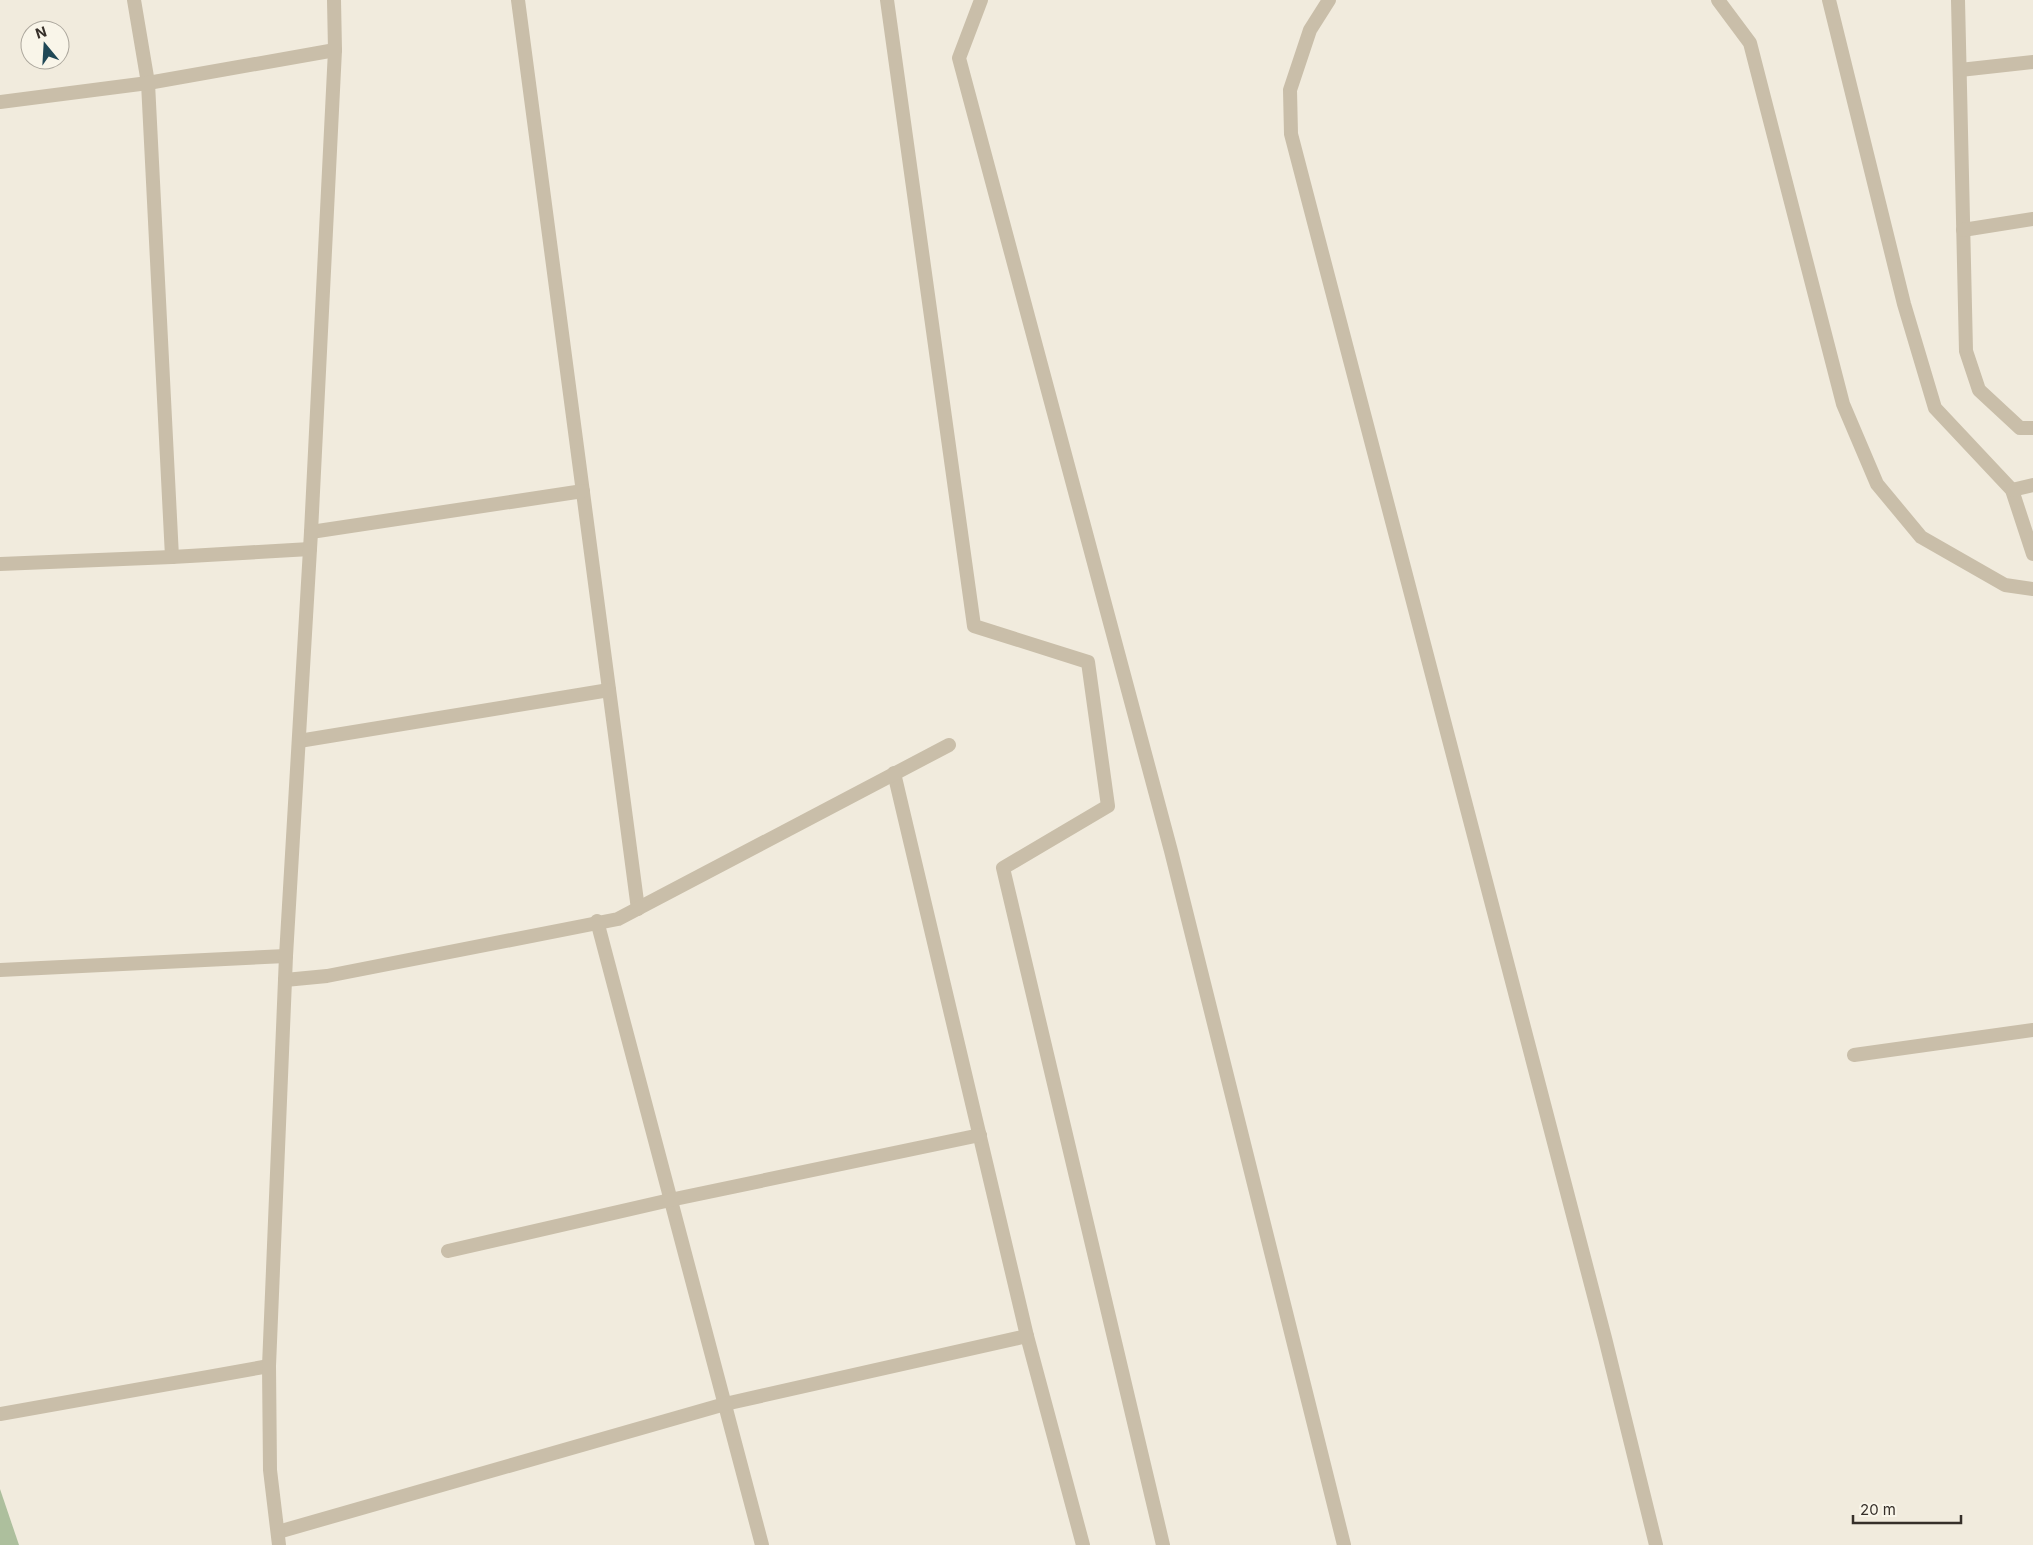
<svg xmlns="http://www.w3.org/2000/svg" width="2033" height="1545" viewBox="0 0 2033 1545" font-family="Inter,sans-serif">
  <rect width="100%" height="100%" fill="#f1ebdd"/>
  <!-- green -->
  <path fill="#adbf9d" d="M0,1489L19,1545H0Z"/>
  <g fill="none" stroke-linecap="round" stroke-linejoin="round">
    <!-- service -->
    <g stroke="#c9bea9" stroke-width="14">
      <path d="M887,0L974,626L1088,662L1108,806L1003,868L1163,1545"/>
      <path d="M981,0L959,58L1171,851L1344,1545"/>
      <path d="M1329,0L1310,30L1290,90L1291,134L1605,1338L1656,1545"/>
      <path d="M1718,0L1750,43L1843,404L1877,484L1921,537L2005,585L2033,589"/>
      <path d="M1829,0L1904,304L1935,408L2012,490L2033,554"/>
      <path d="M1958,0L1966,351L1979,390L2020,428H2033"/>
      <path d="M1960,70L2033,62"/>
      <path d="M1963,230L2033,219"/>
      <path d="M2012,490L2033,485"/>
      <path d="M1854,1055L2033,1030"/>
    </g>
    <!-- minor -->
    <g stroke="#c9bea9" stroke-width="14">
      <path d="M134,0L148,83L172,557"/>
      <path d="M518,0L638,909"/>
      <path d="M0,102L148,83L335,50"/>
      <path d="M311,532L583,491"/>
      <path d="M0,564L172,557L310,549"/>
      <path d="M299,741L609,690"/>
      <path d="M894,773L1027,1336L1083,1545"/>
      <path d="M597,921L762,1545"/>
      <path d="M0,970L286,956"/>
      <path d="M285,980L327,976L618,919L949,745"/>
      <path d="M448,1251L670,1200L980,1135"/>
      <path d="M0,1414L269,1366"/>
      <path d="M278,1532L725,1404L1027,1336"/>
    </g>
    <!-- tertiary -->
    <path stroke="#c9bea9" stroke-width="14" d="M279,1545L270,1470L269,1366L286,956L311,532L335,50L334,0"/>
  </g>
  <!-- north arrow -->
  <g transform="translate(45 45) rotate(342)"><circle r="24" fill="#f9f5e9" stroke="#aba69c"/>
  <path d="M0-4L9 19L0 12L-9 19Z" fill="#204856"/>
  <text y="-8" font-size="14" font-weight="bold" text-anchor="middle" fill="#362f29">N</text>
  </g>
  <!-- scale -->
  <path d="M1853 1515v8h108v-8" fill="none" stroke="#362f29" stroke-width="2.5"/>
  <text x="1860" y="1515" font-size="15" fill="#362f29" stroke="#f9f5e9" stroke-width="4" paint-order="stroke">20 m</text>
</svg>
